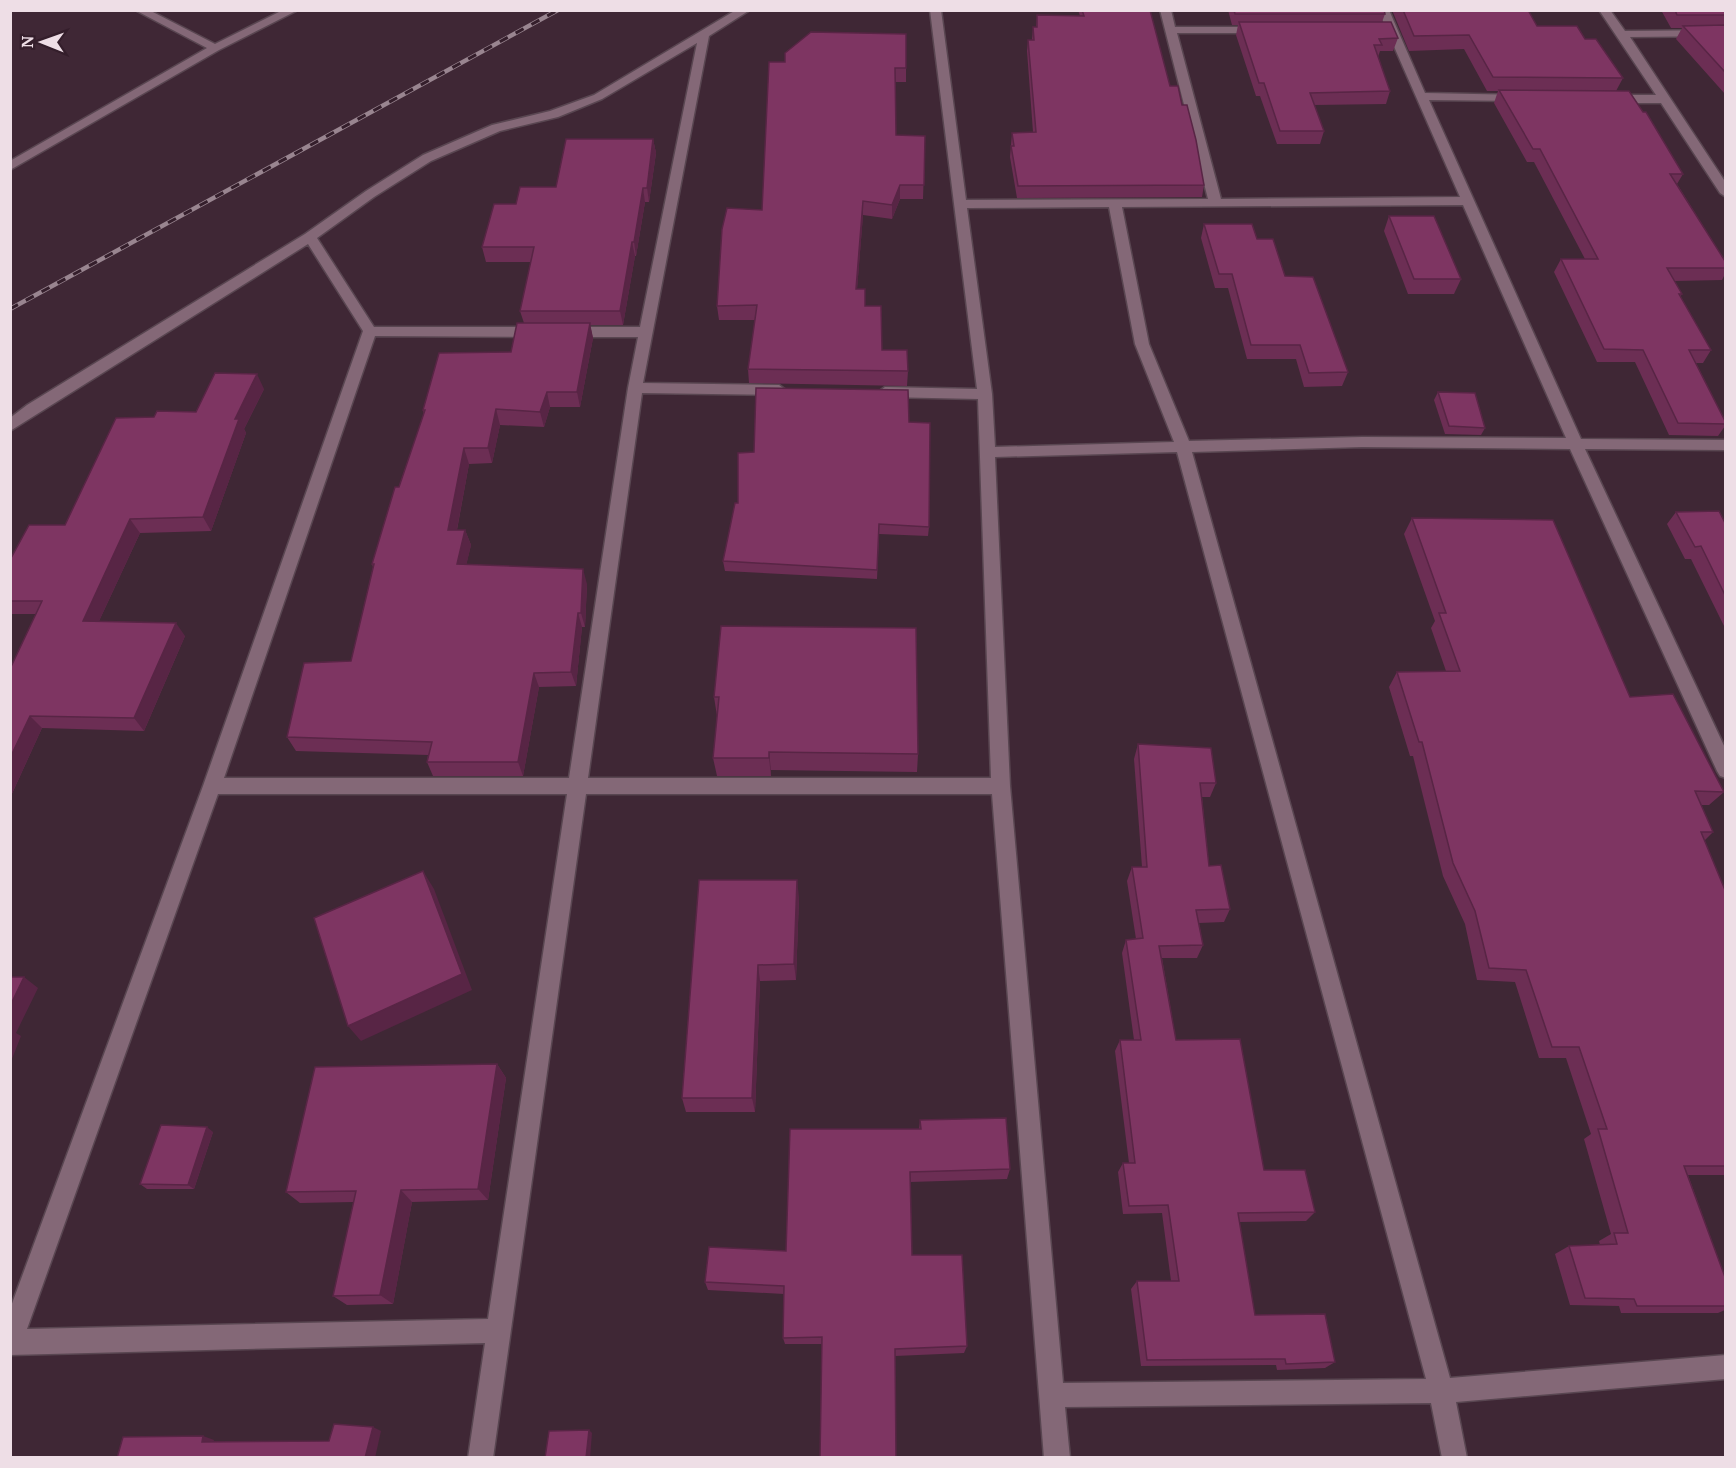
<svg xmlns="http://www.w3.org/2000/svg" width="1736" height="1468" viewBox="0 0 1736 1468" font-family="'PT Serif',serif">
  <rect width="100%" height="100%" fill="#3f2735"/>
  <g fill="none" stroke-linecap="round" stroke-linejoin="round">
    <!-- minor casing -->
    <g stroke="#594651" stroke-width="3">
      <g id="minor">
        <path d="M135,10H149L215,44L283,10H298L219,50L10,170V161L207,48Z"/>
        <path d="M736,10H750L709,36L643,383L779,385L786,390L779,395L642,393L588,778H991L978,399L885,397L878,392L885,387L977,389L930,10H941L966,200L1208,199L1160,10H1171L1175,27H1259L1265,30L1259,33H1177L1221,199L1460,197L1378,10H1389L1425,93L1524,95L1526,97L1520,101L1429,100L1581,439L1726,440V450L1585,449L1726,750V778L1720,776L1717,771L1570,449L1362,447L1192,452L1450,1378L1726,1355V1379L1456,1402L1467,1458H1442L1431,1403L1065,1407L1070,1458H1044L992,794H586L493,1458H468L485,1343L10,1355V1309L203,786L363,331L308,244L10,431V418L27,405L305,234L366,191L423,155L492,125L550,111L594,95ZM697,43L640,327H567L560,332L567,337H638L628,388L569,778H224L375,336L539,337L546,332L539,327H374L317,238L374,197L431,161L500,131L558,117L602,99ZM1463,205L1566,438L1362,437L1189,441L1149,344L1122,207ZM1109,207L1135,344L1174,442L995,447L992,394L967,208ZM1177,452L1426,1379L1063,1383L1010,786L995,457ZM218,794H567L488,1319L27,1329Z"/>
        <path d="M1599,10H1610L1625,31L1726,30V36L1630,37L1726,183V197L1720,193L1661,103H1611L1605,99L1611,95H1656Z"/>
      </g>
    </g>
    <!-- minor -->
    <use href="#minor" fill="#846877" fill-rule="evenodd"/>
    <!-- rail casing -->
    <g stroke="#998590" stroke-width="4.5">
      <path id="rail" d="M10,309L558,10"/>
    </g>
    <!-- rail -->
    <use href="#rail" stroke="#341e2b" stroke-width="3" stroke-dasharray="9" stroke-linecap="butt"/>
  </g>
  <!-- wall -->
  <g fill="#6c2e54">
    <path d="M1078,10H1150L1170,86L1182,105L1204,185L1202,197L1017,198L1010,157L1012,133L1033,132L1027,51L1028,40H1032L1033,27H1036L1037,15L1080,16Z"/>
    <path d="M1228,10H1384L1385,14L1382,22L1398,38L1393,51H1380L1378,57L1390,91L1386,104L1314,105L1324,131L1320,144H1277L1260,96H1256L1236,35L1238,25H1232Z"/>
    <path d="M1392,10H1528L1537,26L1585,39L1623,78L1616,91L1683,174L1677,184L1725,261V274L1722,280L1674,281L1682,294L1680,297L1711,350L1703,363H1696L1725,421V426L1718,436L1669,435L1635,362H1597L1554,272L1561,259H1585L1534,162H1527L1494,103L1498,91H1487L1464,49L1409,51Z"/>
    <path d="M1661,10H1725V94L1676,39L1682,28H1671Z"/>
    <path d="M906,34V82H895L896,135L925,136L923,199H900L892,219L863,215L857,289L865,306L882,350L908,371L907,386L749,383L748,369L755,320H719L717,306L762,210L785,62Z"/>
    <path d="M653,139L656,153L649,202H645L636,256H635L623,325H590L593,338L580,407H550L544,427L500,425L492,463L469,464L457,530H465L471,545L466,565L587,584L585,627H582L576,686L539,687L523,776H433L427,762L428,755L296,751L287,737L351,661L373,567L372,564L424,414L423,410L511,352L524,323L520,311L531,262H486L482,247L516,204L556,187Z"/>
    <path d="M1389,216L1461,279L1454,294H1408L1384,231Z"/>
    <path d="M1204,224L1257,239L1285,276L1348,372L1342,386L1304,387L1296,359H1247L1228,288H1215L1201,238Z"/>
    <path d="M264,389L244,429L246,433L211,531L140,533L99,621L185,636L144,731L42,728L10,798L36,614H10V560L65,525L154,417L196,412Z"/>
    <path d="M1438,392L1485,428L1481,435L1445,434L1434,400Z"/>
    <path d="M909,422L929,527L928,536L879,534L877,579L725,571L723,561L738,503L754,452Z"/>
    <path d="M1676,512L1725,523V628L1691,559H1685L1667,524Z"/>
    <path d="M1412,518L1630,697L1724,792L1709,805H1701L1713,832L1704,841L1725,890V1175H1688L1725,1277V1310L1718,1313H1621L1619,1306L1570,1305L1555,1254L1569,1246L1600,1245L1599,1241L1611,1234L1584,1139L1591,1134L1566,1058H1539L1515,982L1477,980L1465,924L1443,876L1413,756H1410L1389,687L1397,672L1446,671L1431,628L1435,621L1404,534Z"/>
    <path d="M721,626L918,754L917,772L771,770V776H717L713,758L717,716L714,697Z"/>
    <path d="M1138,744L1216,783L1210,797H1202L1209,866L1230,909L1224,922L1199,923L1203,945L1197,958H1162L1176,1040L1264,1170L1315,1212L1306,1221L1239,1222L1255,1315L1335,1362L1325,1368L1277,1370L1276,1365L1141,1366L1131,1289L1137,1281H1171L1162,1213L1123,1214L1118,1172L1123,1163H1129L1115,1051L1120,1040H1134L1122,953L1126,940L1136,939L1127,881L1132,867H1142L1134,759Z"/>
    <path d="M699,880L799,897L796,980L760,981L755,1112H686L682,1098Z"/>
    <path d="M497,1064L506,1078L488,1200L412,1202L393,1304L347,1305L333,1296L354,1202L300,1203L286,1192Z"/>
    <path d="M920,1120L1010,1169L1007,1179L910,1182L912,1255L967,1346L964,1353L895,1356L821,1344H785L783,1338L784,1294L708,1290L705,1282L786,1251L919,1129Z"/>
    <path d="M213,1132L194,1189H147L140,1184Z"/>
  </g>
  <!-- shaded-wall -->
  <g fill="#582545">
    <path d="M653,139L656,153L649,202L647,188Z"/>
    <path d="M900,185V199L892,219V205Z"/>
    <path d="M643,188L645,202L636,256L634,242Z"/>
    <path d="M863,201V215L856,303V289Z"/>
    <path d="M632,242L635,256L623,325L620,311Z"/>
    <path d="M590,323L593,338L580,407L577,392Z"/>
    <path d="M257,374L264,389L244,429L246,433L211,531L203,517L235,419Z"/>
    <path d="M547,392L550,407L544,427L540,412Z"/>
    <path d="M496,409L500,425L492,463L488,448Z"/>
    <path d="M464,448L469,464L454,545L448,530Z"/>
    <path d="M130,519L140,533L93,634L83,621Z"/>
    <path d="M465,530L471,545L463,579L457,564Z"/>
    <path d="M583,569L587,584L585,627L581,613Z"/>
    <path d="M578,613L582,627L576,686L571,672Z"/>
    <path d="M176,623L185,636L144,731L134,718Z"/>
    <path d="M534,673L539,687L523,776L518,762Z"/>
    <path d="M30,716L42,728L10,798V758Z"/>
    <path d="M769,752L771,770V776L769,758Z"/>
    <path d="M423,871L434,889L472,990L361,1041L348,1026Z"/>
    <path d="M797,880L799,897L796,980L794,964Z"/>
    <path d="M758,965L760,981L755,1112L752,1098Z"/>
    <path d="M24,977L38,988L16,1033L21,1036L10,1064V1006Z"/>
    <path d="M497,1064L506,1078L488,1200L478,1189Z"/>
    <path d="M207,1127L213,1132L194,1189L188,1185Z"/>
    <path d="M401,1190L412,1202L393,1304L380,1295Z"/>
    <path d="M373,1427L381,1431L375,1458H365Z"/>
    <path d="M589,1430L592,1433L590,1458H586Z"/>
    <path d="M203,1436L214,1440L213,1445L202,1442Z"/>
  </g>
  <!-- building -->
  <g fill="#7e3562" stroke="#582545" stroke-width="1.5">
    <path d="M1082,10H1150L1170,86H1178L1182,105H1187L1196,140L1204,185L1018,186L1011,146H1014L1012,133L1036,132L1028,40H1034L1033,27H1037V15L1084,16Z"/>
    <path d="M1234,10H1384L1385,14H1235Z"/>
    <path d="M1403,10H1528L1537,26H1577L1585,39H1596L1623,78L1493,77L1469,35L1414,36Z"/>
    <path d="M1675,10H1725V15H1677Z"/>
    <path d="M1239,22H1391L1398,38L1379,39L1382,45H1374L1390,91L1310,93L1324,131H1280L1264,83H1259Z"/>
    <path d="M1725,25V72L1683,26Z"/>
    <path d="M811,32L906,34V68H895L896,135L925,136L924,185H900L892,205L863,201L856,289H865V306H881L882,350H907L908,371L748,369L757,305L717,306L722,229L727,208L762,210L769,62H785V53Z"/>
    <path d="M1499,90L1629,91L1643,112H1646L1683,174H1670L1725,261V268H1667L1682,294H1679L1711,350H1689L1725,421V424L1678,423L1643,350L1604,349L1561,259H1598L1540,149H1533Z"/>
    <path d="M566,139H653L647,188H643L634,242H632L620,311H520L534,247H482L494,204H516L520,187H556Z"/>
    <path d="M1389,216H1434L1461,279H1414Z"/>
    <path d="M1204,224H1252L1257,239H1273L1285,276L1313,277L1348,372L1309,373L1300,345H1251L1232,274H1219Z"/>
    <path d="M517,323H590L577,392H547L540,412L496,409L488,448H464L448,530H465L457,564L583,569L581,613H578L571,672L534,673L518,762H427L432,742L287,737L304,663L351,661L374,564H372L395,487H399L425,410H423L439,353L511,352Z"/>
    <path d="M215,373L257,374L235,419H239L203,517L130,519L83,621L176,623L134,718L30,716L10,758V669L42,601H10V560L29,525H65L116,418L154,417L157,411L196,412Z"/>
    <path d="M756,388L908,390L909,422L930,423L929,527L879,524L877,570L723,561L735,503H738V453L754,452Z"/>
    <path d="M1438,392L1475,393L1485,428L1449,426Z"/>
    <path d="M1719,511L1725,523V595L1701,546L1695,547L1676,512Z"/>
    <path d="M1412,518L1553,520L1630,697L1673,694L1724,792L1695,791L1713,832H1701L1725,890V1166H1684L1725,1277V1306H1637L1634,1299L1585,1298L1569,1246L1617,1244L1614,1233H1628L1598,1129H1607L1579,1047H1552L1526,970L1489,968L1475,911L1453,863L1422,742H1419L1397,672L1460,671L1439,613H1446Z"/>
    <path d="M721,626L916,628L918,754L769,752V758H713L719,697H714Z"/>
    <path d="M1138,744L1211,748L1216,783H1200L1209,866L1221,865L1230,909L1196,910L1203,945L1159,946L1176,1040L1240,1039L1264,1170H1305L1315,1212L1238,1213L1255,1315L1325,1314L1335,1362L1286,1364L1285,1359L1147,1360L1137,1281H1179L1168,1205L1129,1206L1123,1163H1135L1120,1040H1141L1126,940L1143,938L1132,867H1147Z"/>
    <path d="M423,871L462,974L348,1026L314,918Z"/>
    <path d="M699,880H797L794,964L758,965L752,1098H682Z"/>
    <path d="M10,977H24L10,1006Z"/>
    <path d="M497,1064L478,1189L401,1190L380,1295L333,1296L356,1191L286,1192L315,1067Z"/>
    <path d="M1006,1118L1010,1169L910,1172L912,1255H962L967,1346L895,1349L896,1458H820L822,1337L783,1338L784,1286L705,1282L709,1247L786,1251L790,1129H921L920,1120Z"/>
    <path d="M161,1125L207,1127L188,1185L140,1184Z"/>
    <path d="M334,1424L373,1427L365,1458H117L123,1437L203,1436L202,1442L329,1441Z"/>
    <path d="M589,1430L586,1458H545L549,1431Z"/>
  </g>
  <!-- border -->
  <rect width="1736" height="1468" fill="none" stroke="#eedee6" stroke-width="24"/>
  <!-- north arrow -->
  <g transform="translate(42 42) rotate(271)" stroke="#341e2b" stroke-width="4.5" paint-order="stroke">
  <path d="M0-4.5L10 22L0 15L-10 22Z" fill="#eedee6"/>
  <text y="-9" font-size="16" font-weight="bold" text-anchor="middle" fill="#eedee6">N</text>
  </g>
</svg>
